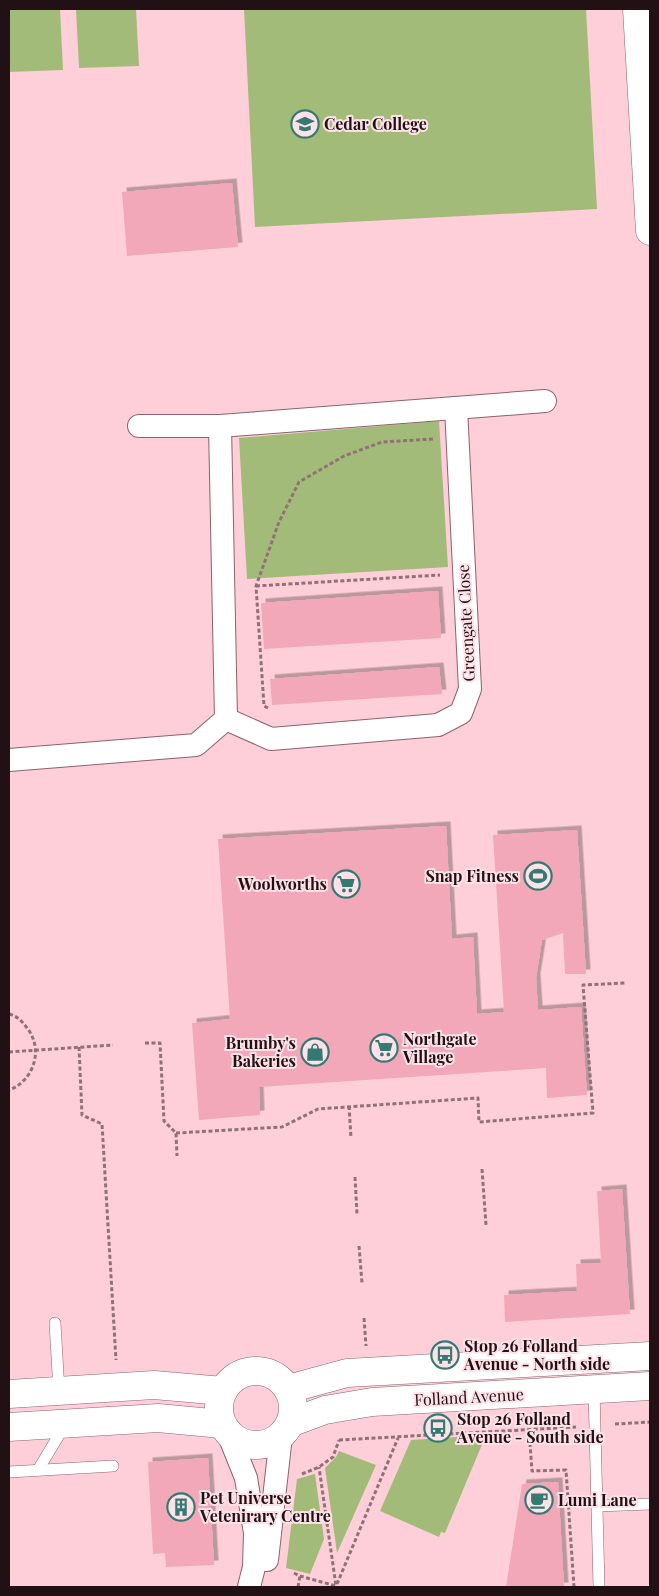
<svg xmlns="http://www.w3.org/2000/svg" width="659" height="1596" viewBox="0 0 659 1596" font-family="'Playfair Display',serif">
  <defs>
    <filter id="shadow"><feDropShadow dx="4.5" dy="-4.5" stdDeviation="0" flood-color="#0004"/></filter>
  </defs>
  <rect width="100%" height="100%" fill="#fecfd8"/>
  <!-- green -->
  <g fill="#a3bb78">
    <path d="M9,9H60L63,70L9,72Z"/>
    <path d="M76,9H136L139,66L79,68Z"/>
    <path d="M244,9H586L597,209L255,227Z"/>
    <path d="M439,421L448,567L247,579L239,438Z"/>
    <path d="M486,1435L445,1533L441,1532L439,1537L380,1511L411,1440Z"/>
    <path d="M339,1451L376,1465L337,1553L325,1468L336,1457Z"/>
    <path d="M315,1474L324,1539L310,1574L286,1568L297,1479Z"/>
  </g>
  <!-- building -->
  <g fill="#f2a8b8" filter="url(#shadow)">
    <path d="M232,183L238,247L127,256L122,192Z"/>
    <path d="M438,591L441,638L264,649L261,603Z"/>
    <path d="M439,667L442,694L272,705L270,679Z"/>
    <path d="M446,826L452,939L473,937L477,1014L504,1012L493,835L577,830L586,974H565L563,933L542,940L536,978L538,1010L581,1007L587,1095L547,1098L546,1068L259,1087L260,1115L199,1120L192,1023L230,1019L218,839Z"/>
    <path d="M622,1189L630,1314L505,1322L504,1295L577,1291L576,1264L601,1263L597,1191Z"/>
    <path d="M208,1458L214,1565L166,1567L165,1553L153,1554L148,1462Z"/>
    <path d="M558,1482L564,1587H506L522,1484Z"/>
  </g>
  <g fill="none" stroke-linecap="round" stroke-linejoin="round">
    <!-- lane casing -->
    <g stroke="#8c626c" stroke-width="12">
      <g id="lane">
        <path d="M55,1323L59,1391"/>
        <path d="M594,1390L599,1587"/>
        <path d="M38,1470L65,1425"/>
        <path d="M9,1472L113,1466"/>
        <path d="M597,1506L650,1504"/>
      </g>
    </g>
    <!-- street casing -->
    <g stroke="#8c626c" stroke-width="24">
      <g id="street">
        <path d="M139,426H220L545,401"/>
        <path d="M226,719L271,739L438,725L461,713L470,689L456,408"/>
        <path d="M9,760L196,745L226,719L220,426"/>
        <path d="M228,1433L246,1478L255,1533L254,1567L249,1587"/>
        <path d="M267,1560L281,1436"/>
      </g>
    </g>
    <!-- secondary casing -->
    <g stroke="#8c626c" stroke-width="29">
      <g id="secondary">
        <path d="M637,9L650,231"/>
        <circle cx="256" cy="1408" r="37"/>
        <path d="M288,1389L347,1373L650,1356"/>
        <path d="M9,1394L154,1385L223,1391"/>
        <path d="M290,1423L325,1410L372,1402L650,1386"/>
        <path d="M9,1427L158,1418L222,1424"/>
      </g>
    </g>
    <!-- path -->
    <g stroke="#917178" stroke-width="3" stroke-dasharray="4 2.5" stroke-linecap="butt">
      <path d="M256,586L440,575"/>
      <path d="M268,708L264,706L256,586L279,522L299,482L344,456L382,442L433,439"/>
      <path d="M9,1014C17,1016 22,1021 27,1028C44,1049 34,1081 9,1090"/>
      <path d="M145,1043H160L164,1121L176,1133L177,1156"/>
      <path d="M79,1047L82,1115L102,1124L116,1360"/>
      <path d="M9,1052L113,1045"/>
      <path d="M349,1106L351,1138"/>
      <path d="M176,1133L282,1127L318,1109L478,1098L479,1122L593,1113L583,985L625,983"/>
      <path d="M482,1169L486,1225"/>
      <path d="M355,1177L357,1214"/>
      <path d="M359,1246L362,1283"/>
      <path d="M364,1318L366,1346"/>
      <path d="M615,1424L650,1422"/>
      <path d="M529,1430L532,1471L566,1470L574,1587"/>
      <path d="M339,1440L576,1427"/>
      <path d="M302,1474L319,1467L333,1457L339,1440"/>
      <path d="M294,1573L300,1576L336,1586L319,1467"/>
      <path d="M337,1584L398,1438"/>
      <path d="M298,1587L300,1576"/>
    </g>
    <!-- lane -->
    <use href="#lane" stroke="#fff" stroke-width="11"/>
    <!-- street -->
    <use href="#street" stroke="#fff" stroke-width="22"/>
    <!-- secondary -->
    <use href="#secondary" stroke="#fff" stroke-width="28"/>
  </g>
  <!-- icons -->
  <defs>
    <g id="school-ring" transform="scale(1.4375)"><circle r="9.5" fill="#ffe2e7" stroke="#347a72" stroke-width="1.5"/><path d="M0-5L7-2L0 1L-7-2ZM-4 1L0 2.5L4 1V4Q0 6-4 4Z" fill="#347a72"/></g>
    <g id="stadium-ring" transform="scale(1.4375)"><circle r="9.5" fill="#ffe2e7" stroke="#347a72" stroke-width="1.5"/><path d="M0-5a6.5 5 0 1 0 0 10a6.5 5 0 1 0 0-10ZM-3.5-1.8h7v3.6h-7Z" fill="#347a72"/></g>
    <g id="supermarket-ring" transform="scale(1.4375)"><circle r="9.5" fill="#ffe2e7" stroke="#347a72" stroke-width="1.5"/><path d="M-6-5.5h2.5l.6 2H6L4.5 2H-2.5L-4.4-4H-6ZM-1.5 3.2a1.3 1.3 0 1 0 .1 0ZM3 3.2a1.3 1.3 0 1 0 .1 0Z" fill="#347a72"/></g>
    <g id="shop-ring" transform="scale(1.4375)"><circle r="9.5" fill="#ffe2e7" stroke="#347a72" stroke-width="1.5"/><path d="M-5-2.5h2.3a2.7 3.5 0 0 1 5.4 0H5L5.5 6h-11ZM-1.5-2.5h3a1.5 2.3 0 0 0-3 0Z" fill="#347a72"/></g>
    <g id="bus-ring" transform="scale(1.4375)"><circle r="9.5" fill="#ffe2e7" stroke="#347a72" stroke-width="1.5"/><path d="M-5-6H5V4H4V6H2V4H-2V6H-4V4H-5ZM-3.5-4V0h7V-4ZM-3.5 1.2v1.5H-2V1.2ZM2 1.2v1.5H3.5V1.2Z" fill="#347a72"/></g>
    <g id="cafe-ring" transform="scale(1.4375)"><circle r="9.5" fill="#ffe2e7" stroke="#347a72" stroke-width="1.5"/><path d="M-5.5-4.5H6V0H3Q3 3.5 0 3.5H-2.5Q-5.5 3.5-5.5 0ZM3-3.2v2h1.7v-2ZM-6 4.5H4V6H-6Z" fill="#347a72"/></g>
    <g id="building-ring" transform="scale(1.4375)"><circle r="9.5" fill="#ffe2e7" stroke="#347a72" stroke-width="1.5"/><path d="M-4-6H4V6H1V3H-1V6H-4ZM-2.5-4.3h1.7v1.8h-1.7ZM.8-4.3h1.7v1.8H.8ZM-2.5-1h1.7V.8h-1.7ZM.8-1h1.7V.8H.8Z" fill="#347a72"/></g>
  </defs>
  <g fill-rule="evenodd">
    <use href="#school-ring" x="305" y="124"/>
    <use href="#stadium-ring" x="538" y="876"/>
    <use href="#supermarket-ring" x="346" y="884"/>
    <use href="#supermarket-ring" x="384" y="1048"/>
    <use href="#shop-ring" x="315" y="1052"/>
    <use href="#bus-ring" x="445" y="1355"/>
    <use href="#bus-ring" x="438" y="1428"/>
    <use href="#cafe-ring" x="539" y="1500"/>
    <use href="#building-ring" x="181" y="1507"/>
  </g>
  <g text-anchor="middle" stroke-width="4" stroke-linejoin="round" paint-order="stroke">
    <!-- poi labels -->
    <g font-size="16" font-weight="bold" fill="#211115" stroke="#ffe2e7" text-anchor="start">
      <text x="324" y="130">Cedar College</text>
      <text x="519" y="882" text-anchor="end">Snap Fitness</text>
      <text x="327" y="890" text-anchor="end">Woolworths</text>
      <text x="403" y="1045">Northgate<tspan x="403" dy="18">Village</tspan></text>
      <text x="296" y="1049" text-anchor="end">Brumby's<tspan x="296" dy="18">Bakeries</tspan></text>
      <text x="464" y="1352">Stop 26 Folland<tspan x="464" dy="18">Avenue - North side</tspan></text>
      <text x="457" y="1425">Stop 26 Folland<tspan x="457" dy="18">Avenue - South side</tspan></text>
      <text x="200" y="1504">Pet Universe<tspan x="200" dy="18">Vetenirary Centre</tspan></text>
      <text x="558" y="1506">Lumi Lane</text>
    </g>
    <!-- street labels -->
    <g font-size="16" fill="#211115" stroke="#ffe2e7">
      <text transform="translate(466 623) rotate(-93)" y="6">Greengate Close</text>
      <text transform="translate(469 1397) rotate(-3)" y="6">Folland Avenue</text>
    </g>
  </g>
  <!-- border -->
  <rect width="659" height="1596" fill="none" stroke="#211115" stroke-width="20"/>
</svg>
